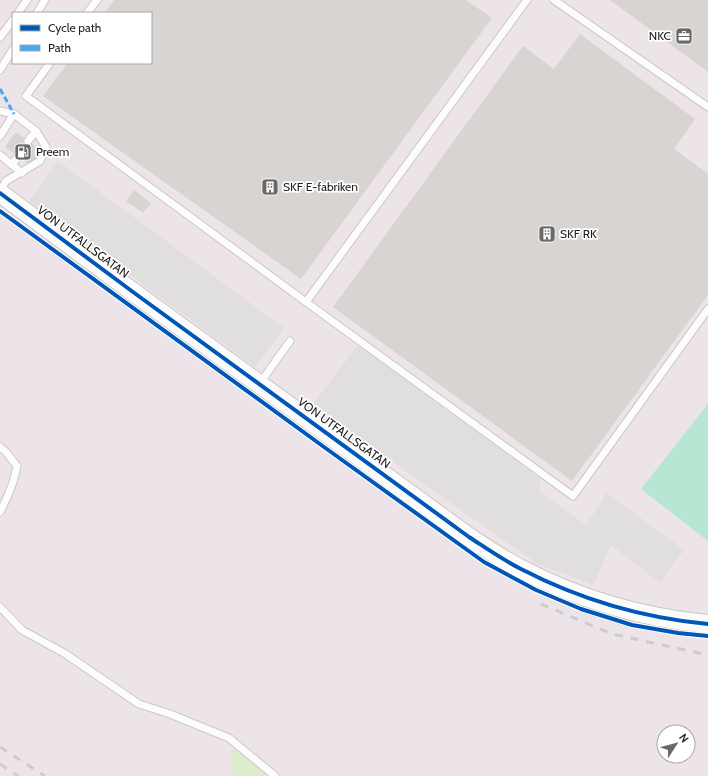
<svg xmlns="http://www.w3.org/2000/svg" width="708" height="776" viewBox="0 0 708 776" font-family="Cabin,sans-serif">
  <rect width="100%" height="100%" fill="#f0eeeb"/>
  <!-- industrial -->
  <path fill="#ede4e9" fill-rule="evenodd" d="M0,0H708V776H0ZM13,13H151V63H13ZM664,732H688V756H664Z"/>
  <!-- grass -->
  <path fill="#ddeccb" d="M234,749L240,750L274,776H234L230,752Z"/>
  <!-- pitch -->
  <path fill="#b7e6d2" d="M708,404V541L641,489Z"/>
  <!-- parking -->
  <g fill="#e0dfde">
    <path d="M58,161L284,328L255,367L29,201Z"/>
    <path d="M358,345L541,479L539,491L586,525L607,493L684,550L660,583L611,545L593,585L536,563L312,405Z"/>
  </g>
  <!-- building -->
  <g fill="#d7d4d2">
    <path d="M114,0H466L492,18L301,279L43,96L68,63H151V13H105Z"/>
    <path d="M610,0H708V72Z"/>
    <path d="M580,34L695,119L674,149L708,174V295L572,481L333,307L523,46L554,69Z"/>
    <path d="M16,132L42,151L31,166L5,147Z"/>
    <path d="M134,190L151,203L143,213L126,201Z"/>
  </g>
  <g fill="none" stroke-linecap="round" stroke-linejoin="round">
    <!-- service casing -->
    <g stroke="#c9c8c7" stroke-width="9">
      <g id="service">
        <path d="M554,0L708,107"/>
        <path d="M18,13L27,0"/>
        <path d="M37,13L45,0"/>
        <path d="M87,13L97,0"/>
        <path d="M0,37L13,20"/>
        <path d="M50,63L26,96L306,302L573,496L708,309"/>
        <path d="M0,70L13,49"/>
        <path d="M0,111L14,114L36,131L46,147L40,161L6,181L0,191"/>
        <path d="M0,136L14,114"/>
        <path d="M28,141L36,131"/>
        <path d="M0,155L22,173"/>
        <path d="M12,165L18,156"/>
        <path d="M306,302L527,0"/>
        <path d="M260,383L290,341"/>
        <path d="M0,447L6,452L17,466C14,483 8,497 0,512"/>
        <path d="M0,607L22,630L64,653L139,704L170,714L229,738L275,776"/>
      </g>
    </g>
    <!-- tertiary casing -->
    <g stroke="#c9c8c7" stroke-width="20">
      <path id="tertiary" d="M0,193L133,292L469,537C486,548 503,560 521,569C579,599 643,618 708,624"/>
    </g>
    <!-- service -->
    <use href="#service" stroke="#fdfcfc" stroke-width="7"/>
    <!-- tertiary -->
    <use href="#tertiary" stroke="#fdfcfc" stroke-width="18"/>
    <!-- rail -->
    <g stroke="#ccc" stroke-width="3" stroke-dasharray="8 8" stroke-linecap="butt">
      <path d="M541,604L612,634L708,655"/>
      <path d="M0,747L45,776"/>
      <path d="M0,764L18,776"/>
    </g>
    <!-- quiet -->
    <path stroke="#3fa9f5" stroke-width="3" stroke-dasharray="6 3" stroke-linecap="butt" d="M0,89L14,114"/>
    <!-- cycleway casing -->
    <g stroke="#fff" stroke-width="6">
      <g id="cycleway">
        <path d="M0,193L133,292L469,537C486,548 503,560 521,569C579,599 643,618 708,624"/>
        <path d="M0,211L324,447L484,562L536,590L581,609L632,625L678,633L708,636"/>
      </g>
    </g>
    <!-- cycleway -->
    <use href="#cycleway" stroke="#0057b8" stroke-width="4"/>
  </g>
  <!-- icons -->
  <defs>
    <g id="office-square" transform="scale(0.9)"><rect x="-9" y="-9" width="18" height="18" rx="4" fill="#6a6968" stroke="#fff"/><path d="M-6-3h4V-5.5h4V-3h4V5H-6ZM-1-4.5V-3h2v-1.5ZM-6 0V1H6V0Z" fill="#fff"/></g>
    <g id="fuel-square" transform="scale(0.9)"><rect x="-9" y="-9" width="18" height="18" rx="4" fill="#6a6968" stroke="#fff"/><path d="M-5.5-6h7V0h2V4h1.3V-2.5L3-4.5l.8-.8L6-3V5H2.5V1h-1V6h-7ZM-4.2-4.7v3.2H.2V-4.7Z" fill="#fff"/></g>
    <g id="building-square" transform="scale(0.9)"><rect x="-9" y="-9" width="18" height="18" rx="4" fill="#6a6968" stroke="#fff"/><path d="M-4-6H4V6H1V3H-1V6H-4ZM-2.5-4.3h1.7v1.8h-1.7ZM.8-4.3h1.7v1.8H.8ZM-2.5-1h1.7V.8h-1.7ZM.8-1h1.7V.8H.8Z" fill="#fff"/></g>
  </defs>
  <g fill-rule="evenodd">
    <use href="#office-square" x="684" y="36"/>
    <use href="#fuel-square" x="23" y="152"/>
    <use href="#building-square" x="270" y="187"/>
    <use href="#building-square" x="547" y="234"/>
  </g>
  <g text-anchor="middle" stroke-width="3.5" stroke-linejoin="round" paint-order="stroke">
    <!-- poi labels -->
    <g font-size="12" fill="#222" stroke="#fff" text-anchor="start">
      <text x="671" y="40" text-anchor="end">NKC</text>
      <text x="36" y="156">Preem</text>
      <text x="283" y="191">SKF E-fabriken</text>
      <text x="560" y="238">SKF RK</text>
    </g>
    <!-- street labels -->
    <g font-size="12" fill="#222" stroke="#fff">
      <text transform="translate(83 242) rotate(37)" y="4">VON UTFALLSGATAN</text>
      <text transform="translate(344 433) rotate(36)" y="4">VON UTFALLSGATAN</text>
    </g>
  </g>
  <!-- legend -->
  <rect x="12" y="12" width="140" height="52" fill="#ffffff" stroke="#a7a7a7"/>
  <rect x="20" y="25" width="20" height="6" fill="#0057b8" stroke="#a7a7a7"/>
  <text x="48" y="32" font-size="12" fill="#222222">Cycle path</text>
  <rect x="20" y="45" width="20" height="6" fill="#3fa9f5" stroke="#a7a7a7"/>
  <text x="48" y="52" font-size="12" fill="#222222">Path</text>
  <!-- north arrow -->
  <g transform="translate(676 744) rotate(54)"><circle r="19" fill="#ffffff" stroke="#a7a7a7"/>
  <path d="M0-3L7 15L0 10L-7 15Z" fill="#6a6968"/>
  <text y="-6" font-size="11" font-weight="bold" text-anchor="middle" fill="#222222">N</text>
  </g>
</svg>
